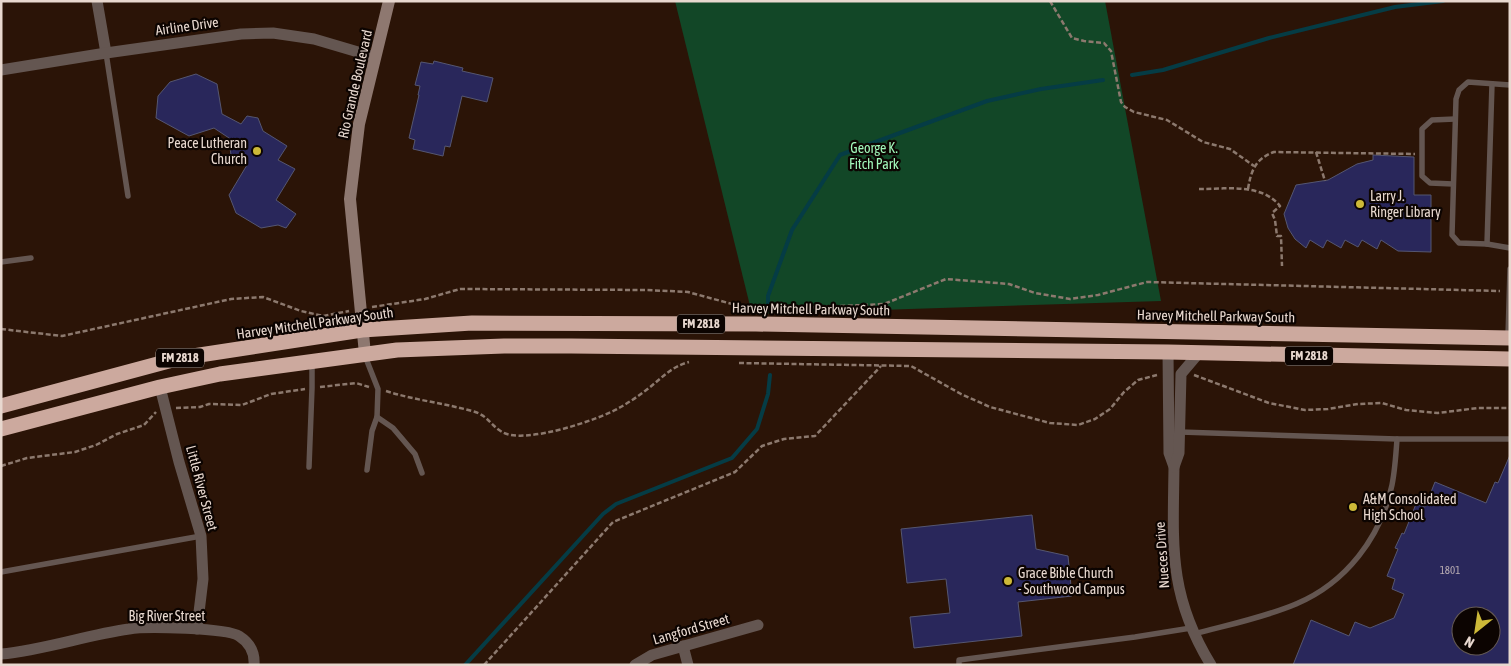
<svg xmlns="http://www.w3.org/2000/svg" width="1511" height="666" viewBox="0 0 1511 666" font-family="'Asap Condensed',sans-serif">
  <rect width="100%" height="100%" fill="#2b1407"/>
  <!-- green -->
  <path fill="#124727" d="M675,1H1105L1161,301L752,314Z"/>
  <g fill="none" stroke-linecap="round" stroke-linejoin="round">
    <!-- stream -->
    <g stroke="#053c45" stroke-width="4">
      <path d="M1132,75L1163,70L1269,38L1395,7L1443,1"/>
      <path d="M768,307V296L792,230L840,155L987,101L1041,89L1103,80"/>
      <path d="M465,665L603,514L616,504L732,458L757,429L768,394L770,375"/>
    </g>
  </g>
  <!-- building -->
  <g fill="#29275b" stroke="#555671" fill-rule="evenodd">
    <path d="M434,61L463,68L462,71L493,78L487,102L462,96L450,147L445,146L443,156L413,149L415,140L409,138L419,95H418L420,86L415,85L421,62L433,64Z"/>
    <path d="M196,74L217,84L222,114L241,124L247,116L258,118L263,131L287,146L278,160L295,169L276,200L296,214L286,228L278,225L261,228L236,213L229,195L247,165L231,156L229,138L214,128L189,136L156,118L158,96L170,82Z"/>
    <path d="M1373,155L1414,157V195H1431V252L1398,251L1381,240L1377,249L1362,240L1358,247L1345,240L1341,248L1327,240L1323,248L1310,240L1306,248L1295,239L1288,228L1284,214L1296,185L1328,180L1357,164L1373,160Z"/>
    <path d="M1510,455V665H1293L1311,620L1349,636L1355,622L1370,628L1394,618L1404,594L1392,589L1395,579L1387,576L1398,549L1395,548L1402,533L1404,534L1416,504L1425,507L1435,482L1486,503L1495,482L1498,483ZM1461,616H1491V646H1461Z"/>
    <path d="M1032,515L1036,549L1068,556L1072,596L1018,602L1022,636L914,648L910,617L950,613L946,579L907,583L901,529Z"/>
  </g>
  <g fill="none" stroke-linecap="round" stroke-linejoin="round">
    <!-- path -->
    <g stroke="#8c796e" stroke-width="2.5" stroke-dasharray="5 2.5" stroke-linecap="butt">
      <path d="M1050,1L1072,38L1084,41L1104,43L1111,51L1121,102L1125,107L1134,112L1167,120L1203,142L1230,149L1254,166"/>
      <path d="M1316,152L1325,181"/>
      <path d="M1199,189C1227,189 1261,183 1280,206L1272,213L1275,220L1277,236H1281L1282,266"/>
      <path d="M1248,189C1251,171 1255,159 1274,152L1415,154"/>
      <path d="M372,307L425,299L460,289L647,290L688,292L743,307L779,309L884,304L946,279L1009,284L1035,293L1070,299L1098,295L1147,282L1500,291"/>
      <path d="M1,329L62,336L231,299L263,297L301,311L323,316L349,311"/>
      <path d="M739,363L911,366L961,394L990,407L1050,423L1078,425L1095,419L1110,409L1124,392L1138,380L1157,375"/>
      <path d="M1194,375L1269,403L1305,410L1328,409L1358,404L1382,403L1406,410L1438,413L1478,408H1510"/>
      <path d="M320,387L356,383L369,387"/>
      <path d="M386,391C414,400 443,403 472,411C488,415 490,425 502,432C524,445 598,420 619,408C628,403 637,397 645,391C660,380 670,367 689,362"/>
      <path d="M176,408L200,407L209,404L242,405L271,394L305,389"/>
      <path d="M1,466L27,458L75,452L96,445L117,434L144,425L156,412"/>
      <path d="M484,665L613,522L735,472L762,446L784,439L815,436L881,366"/>
    </g>
    <!-- lane -->
    <g stroke="#645651" stroke-width="5.5">
      <path d="M106,53L128,196"/>
      <path d="M1510,85L1468,82L1459,90L1456,99L1452,235L1459,243L1487,244L1510,248"/>
      <path d="M1453,184L1430,183L1422,176V129L1432,120L1455,119"/>
      <path d="M1487,244L1492,84"/>
      <path d="M1,262L31,258"/>
      <path d="M1508,337L1510,269"/>
      <path d="M365,356L378,389L377,417L372,431L367,470"/>
      <path d="M377,417L393,428L415,454L422,473"/>
      <path d="M1180,432L1397,439H1510"/>
      <path d="M309,467L312,388V362"/>
      <path d="M1,572L201,536"/>
      <path d="M1194,634C1227,625 1263,618 1296,604C1346,583 1381,537 1392,485C1395,470 1396,454 1397,439"/>
      <path d="M959,665V660L1135,637L1191,628"/>
    </g>
    <!-- street -->
    <g stroke="#645651" stroke-width="11">
      <path d="M97,1L106,53"/>
      <path d="M1,70L106,53L241,34L273,33L314,39L375,57"/>
      <path d="M1168,352L1169,453L1174,467C1173,545 1168,595 1211,665"/>
      <path d="M160,387L179,462L201,536L203,579L197,629"/>
      <path d="M1174,467L1179,453L1181,374L1198,354"/>
      <path d="M683,646L688,665"/>
      <path d="M1,654C44,650 86,635 129,629C146,626 227,628 239,636C250,643 255,652 254,665"/>
      <path d="M635,665L652,655L758,625"/>
    </g>
    <!-- secondary -->
    <path stroke="#8e7870" stroke-width="12" d="M365,354L350,199L359,124L389,1"/>
    <!-- highway -->
    <g stroke="#cca99e" stroke-width="15">
      <path d="M1,406L180,358L362,330L472,323L756,324L1510,338"/>
      <path d="M1,429L160,387L220,374L397,350L504,346H571L1168,352L1510,359"/>
    </g>
  </g>
  <!-- markers -->
  <g fill="#cdb938" stroke="#0c0401" stroke-width="2">
    <circle cx="257" cy="151" r="5"/>
    <circle cx="1360" cy="204" r="5"/>
    <circle cx="1353" cy="507" r="5"/>
    <circle cx="1008" cy="581" r="5"/>
  </g>
  <g text-anchor="middle" stroke-width="4.5" stroke-linejoin="round" paint-order="stroke">
    <!-- number labels -->
    <g font-size="11" fill="#b8acb2">
      <text x="1450" y="574">1801</text>
    </g>
    <!-- shield labels -->
    <g fill="#0c0401" stroke="#a69891" stroke-width="1">
      <rect x="677" y="314.5" width="48" height="19" rx="4"/>
      <rect x="1285" y="346.5" width="48" height="19" rx="4"/>
      <rect x="156" y="348.5" width="48" height="19" rx="4"/>
    </g>
    <g font-size="12" font-weight="bold" fill="#e8d8cf">
      <text x="701" y="328">FM 2818</text>
      <text x="1309" y="360">FM 2818</text>
      <text x="180" y="362">FM 2818</text>
    </g>
    <!-- street labels -->
    <g font-size="14" fill="#e8d8cf" stroke="#0c0401">
      <text transform="translate(187 26) rotate(-8)" y="5">Airline Drive</text>
      <text transform="translate(355 84) rotate(-77)" y="5">Rio Grande Boulevard</text>
      <text transform="translate(811 309) rotate(1)" y="5">Harvey Mitchell Parkway South</text>
      <text transform="translate(1216 316) rotate(1)" y="5">Harvey Mitchell Parkway South</text>
      <text transform="translate(315 323) rotate(-8)" y="5">Harvey Mitchell Parkway South</text>
      <text transform="translate(202 488) rotate(75)" y="5">Little River Street</text>
      <text transform="translate(1162 555) rotate(-94)" y="5">Nueces Drive</text>
      <text x="167" y="621">Big River Street</text>
      <text transform="translate(691 629) rotate(-16)" y="5">Langford Street</text>
    </g>
    <!-- poi labels -->
    <g font-size="14" fill="#e8d8cf" stroke="#0c0401" text-anchor="start">
      <text x="247" y="148" text-anchor="end">Peace Lutheran<tspan x="247" dy="16">Church</tspan></text>
      <text x="1370" y="201">Larry J.<tspan x="1370" dy="16">Ringer Library</tspan></text>
      <text x="1363" y="504">A&amp;M Consolidated<tspan x="1363" dy="16">High School</tspan></text>
      <text x="1018" y="578">Grace Bible Church<tspan x="1018" dy="16">- Southwood Campus</tspan></text>
    </g>
    <!-- park labels -->
    <g font-size="14" fill="#a1f8ba" stroke="#0c0401">
      <text x="874" y="153">George K.<tspan x="874" dy="16">Fitch Park</tspan></text>
    </g>
  </g>
  <!-- border -->
  <rect width="1511" height="666" fill="none" stroke="#e8d8cf" stroke-width="5"/>
  <!-- north arrow -->
  <g transform="translate(1476 631) rotate(210)"><circle r="24" fill="#0c0401" stroke="#645953"/>
  <path d="M0-4L9 19L0 12L-9 19Z" fill="#cdb938"/>
  <text y="-8" font-size="14" font-weight="bold" text-anchor="middle" fill="#e8d8cf">N</text>
  </g>
</svg>
